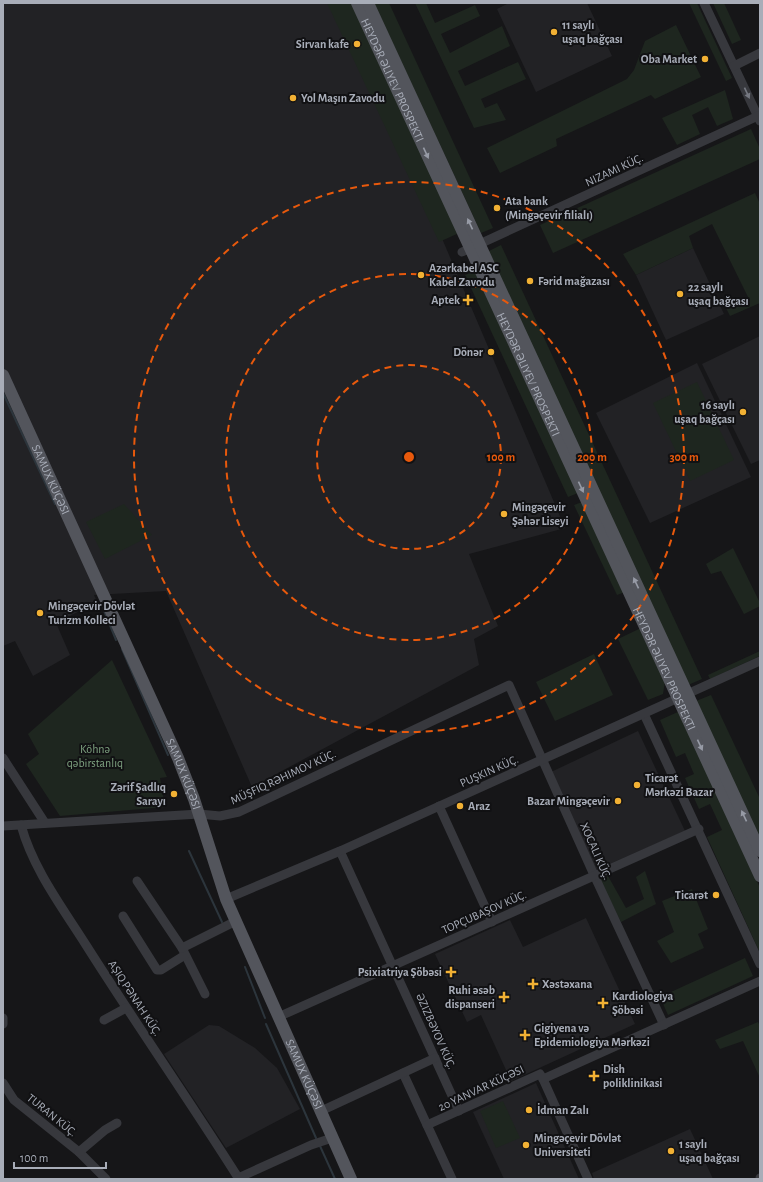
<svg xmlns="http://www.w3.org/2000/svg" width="763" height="1182" viewBox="0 0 763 1182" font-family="'Alegreya Sans',sans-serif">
  <rect width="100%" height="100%" fill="#161618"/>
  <!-- built -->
  <g fill="#222225">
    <path d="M3,3H342L565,528L469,554L498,626L474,639L479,665L252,787L166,591L94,595L97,602L56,623L70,655L33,676L15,641L3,646Z"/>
    <path d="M509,3H587L612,56L536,92L497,9Z"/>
    <path d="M693,248L724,314L666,340L636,275Z"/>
    <path d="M760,336V460L751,464L702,364Z"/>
    <path d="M697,363L751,477L650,523L596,413Z"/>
    <path d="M638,731L685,831L596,870L551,772Z"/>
    <path d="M586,918L635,1024L511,1081L481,1015L467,1022L435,954L510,920L523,947Z"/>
    <path d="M209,1025L219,1026L255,1048L277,1068L300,1109L226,1148L164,1054Z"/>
    <path d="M536,1083L579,1179H504L473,1112Z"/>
    <path d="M690,1129L713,1179H594L592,1173Z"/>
  </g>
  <!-- green -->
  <g fill="#1e261f">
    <path d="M327,3H351L459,233L439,242Z"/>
    <path d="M374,3H389L493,228L481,233Z"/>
    <path d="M415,3H426L435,23L475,5L480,16L441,34L450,53L502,26L510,46L458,71L465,86L518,62L526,79L481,99L485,108L497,103L506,120L474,128Z"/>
    <path d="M689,3H697L732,78L726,81Z"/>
    <path d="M713,3H724L741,40L732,44Z"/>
    <path d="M676,25L701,77L655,99L651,95L556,139L557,146L500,173L487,148L627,79L634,70L645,41Z"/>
    <path d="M725,90L733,119L717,126L708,107L692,115L700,134L677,145L662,118Z"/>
    <path d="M751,129L760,149V159L553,253L540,225Z"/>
    <path d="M755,193L760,204V303L730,316L726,308L748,297L712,224L689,236L693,248L636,275L623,254Z"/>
    <path d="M501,245L702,679L688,685L487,252Z"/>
    <path d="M476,271L578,493L568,497L465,275Z"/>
    <path d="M697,382L734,460L690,481L653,403Z"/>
    <path d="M582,502L625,592L617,595L574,505Z"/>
    <path d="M124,504L152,535L105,559L86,522Z"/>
    <path d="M733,548L760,603V606L744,614L721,571L711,574L706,564Z"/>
    <path d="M641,628L665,681L663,694L648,700L618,639Z"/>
    <path d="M760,651V656L710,679L708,675Z"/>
    <path d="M594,654L613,695L555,721L536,682Z"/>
    <path d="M112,660L167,777L160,778L165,807L60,816L26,764L39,754L28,734Z"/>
    <path d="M711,695L760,799V840L696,701Z"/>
    <path d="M680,711L760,888V953L707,837L722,830L710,804L699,809L685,778L694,774L685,753L676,757L660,720Z"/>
    <path d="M645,871L656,904L621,922L599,878L608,876L626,908L644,899L636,877Z"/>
    <path d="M692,889L708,929L698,934L704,948L671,963L657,941L674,932L662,901Z"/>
    <path d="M745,958L753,976L668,1015L660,997Z"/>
    <path d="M758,1022L760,1026V1078L743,1041L720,1049L715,1040Z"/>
    <path d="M503,1101L520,1138L496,1148L480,1111Z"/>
  </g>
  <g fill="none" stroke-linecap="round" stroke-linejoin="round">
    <!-- stream -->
    <g stroke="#2c353c" stroke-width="2">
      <path d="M3,393L55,504"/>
      <path d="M103,608L116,640"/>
      <path d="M122,649L168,755"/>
      <path d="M189,851L222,922"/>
      <path d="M245,967L265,1018"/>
      <path d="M266,1024L316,1138"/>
      <path d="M320,1146L335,1179"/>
    </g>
    <!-- minor -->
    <g stroke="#37383d" stroke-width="9">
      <path d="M704,3L760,121"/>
      <path d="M734,66L760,53"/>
      <path d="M462,252L758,116"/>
      <path d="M644,714L760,964"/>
      <path d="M3,758L45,823"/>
      <path d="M439,806L492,922"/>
      <path d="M21,825C33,869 62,907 86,945C136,1024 189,1100 239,1179"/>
      <path d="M3,826L199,814L220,816L239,812L509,685L594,875L664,1025"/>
      <path d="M340,851L459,1111"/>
      <path d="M137,881L182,948L205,994"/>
      <path d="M226,899L340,851L760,661"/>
      <path d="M123,916L157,970H161L185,955"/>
      <path d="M182,948L236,921"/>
      <path d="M278,1017L699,829"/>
      <path d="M3,1018V1024"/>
      <path d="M104,1020L126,1008"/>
      <path d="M403,1073L452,1179"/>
      <path d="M543,1079L588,1179"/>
      <path d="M3,1083L14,1100L79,1152L106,1179"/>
      <path d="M321,1111L435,1058"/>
      <path d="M427,1125L540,1074L543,1079L760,981"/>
      <path d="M79,1152L105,1130L117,1123"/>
      <path d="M238,1178L311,1145L332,1138"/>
      <path d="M760,1179V1178"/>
    </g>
    <!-- major -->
    <g stroke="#53555c" stroke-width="12">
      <path id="s1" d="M357,3L760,876"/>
      <path d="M368,3L760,851"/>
      <path id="s2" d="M3,375L178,758L194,799L226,899L351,1179"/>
    </g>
  </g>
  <!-- one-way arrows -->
  <defs><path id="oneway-solid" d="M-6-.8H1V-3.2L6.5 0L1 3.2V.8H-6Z"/></defs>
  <use fill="#757881" href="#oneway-solid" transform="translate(747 93) rotate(65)"/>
  <g fill="#979ba6">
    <use href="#oneway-solid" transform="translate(426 153) rotate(65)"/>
    <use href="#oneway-solid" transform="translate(470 224) rotate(-115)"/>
    <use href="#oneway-solid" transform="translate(581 487) rotate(65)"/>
    <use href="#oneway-solid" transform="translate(636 583) rotate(-115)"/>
    <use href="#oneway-solid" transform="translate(700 745) rotate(65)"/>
    <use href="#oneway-solid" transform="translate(744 816) rotate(-115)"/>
  </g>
  <!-- distance rings -->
  <g fill="none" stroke="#e8590c" stroke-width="2" stroke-dasharray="7 5">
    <circle cx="409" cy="457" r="92"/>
    <circle cx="409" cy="457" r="183"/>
    <circle cx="409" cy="457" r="275"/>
  </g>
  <!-- markers -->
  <g fill="#f2b134" stroke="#111113" stroke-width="1.5">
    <circle cx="554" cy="32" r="4"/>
    <circle cx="357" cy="44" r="4"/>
    <circle cx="705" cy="59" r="4"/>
    <circle cx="293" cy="98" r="4"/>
    <circle cx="497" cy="208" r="4"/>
    <circle cx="421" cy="275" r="4"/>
    <circle cx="530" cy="281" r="4"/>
    <circle cx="680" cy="294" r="4"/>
    <path d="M466 294h4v4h4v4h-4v4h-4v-4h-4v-4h4z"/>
    <circle cx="491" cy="352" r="4"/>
    <circle cx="743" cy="412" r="4"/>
    <circle cx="504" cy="514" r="4"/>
    <circle cx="40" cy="613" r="4"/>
    <circle cx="637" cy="785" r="4"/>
    <circle cx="174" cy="794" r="4"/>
    <circle cx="618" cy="801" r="4"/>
    <circle cx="460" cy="806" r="4"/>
    <circle cx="716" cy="895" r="4"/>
    <path d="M449 966h4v4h4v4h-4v4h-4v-4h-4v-4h4z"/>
    <path d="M531 978h4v4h4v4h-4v4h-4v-4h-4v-4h4z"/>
    <path d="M502 991h4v4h4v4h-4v4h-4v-4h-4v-4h4z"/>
    <path d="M601 997h4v4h4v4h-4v4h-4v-4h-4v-4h4z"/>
    <path d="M523 1029h4v4h4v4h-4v4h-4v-4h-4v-4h4z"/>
    <path d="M592 1070h4v4h4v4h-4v4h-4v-4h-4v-4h4z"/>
    <circle cx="529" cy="1110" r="4"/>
    <circle cx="526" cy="1145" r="4"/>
    <circle cx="671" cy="1151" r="4"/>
  </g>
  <g text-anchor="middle" stroke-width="4" stroke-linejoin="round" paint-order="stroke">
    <!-- poi labels -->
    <g font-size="12" font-weight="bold" fill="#a8adb8" stroke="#111113" text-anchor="start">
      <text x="562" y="29">11 saylı<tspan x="562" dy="14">uşaq bağçası</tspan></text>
      <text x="349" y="48" text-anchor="end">Sirvan kafe</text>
      <text x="697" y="63" text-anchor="end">Oba Market</text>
      <text x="301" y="102">Yol Maşın Zavodu</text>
      <text x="505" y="205">Ata bank<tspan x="505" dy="14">(Mingəçevir filialı)</tspan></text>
      <text x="429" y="272">Azərkabel ASC<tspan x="429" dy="14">Kabel Zavodu</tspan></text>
      <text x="538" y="285">Fərid mağazası</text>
      <text x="688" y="291">22 saylı<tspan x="688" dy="14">uşaq bağçası</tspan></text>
      <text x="460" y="304" text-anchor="end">Aptek</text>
      <text x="483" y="356" text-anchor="end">Dönər</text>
      <text x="735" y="409" text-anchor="end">16 saylı<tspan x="735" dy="14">uşaq bağçası</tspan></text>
      <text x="512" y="511">Mingəçevir<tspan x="512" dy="14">Şəhər Liseyi</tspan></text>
      <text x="48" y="610">Mingəçevir Dövlət<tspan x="48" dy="14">Turizm Kolleci</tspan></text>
      <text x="645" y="782">Ticarət<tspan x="645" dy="14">Mərkəzi Bazar</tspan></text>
      <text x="166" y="791" text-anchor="end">Zərif Şadlıq<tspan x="166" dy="14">Sarayı</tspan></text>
      <text x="610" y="805" text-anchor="end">Bazar Mingəçevir</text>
      <text x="468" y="810">Araz</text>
      <text x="708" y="899" text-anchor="end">Ticarət</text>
      <text x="442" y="976" text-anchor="end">Psixiatriya Şöbəsi</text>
      <text x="542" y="988">Xəstəxana</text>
      <text x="495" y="994" text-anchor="end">Ruhi əsəb<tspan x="495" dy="14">dispanseri</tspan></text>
      <text x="612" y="1000">Kardiologiya<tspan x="612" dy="14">Şöbəsi</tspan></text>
      <text x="534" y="1032">Gigiyena və<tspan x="534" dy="14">Epidemiologiya Mərkəzi</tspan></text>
      <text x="603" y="1073">Dish<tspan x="603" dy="14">poliklinikasi</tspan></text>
      <text x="537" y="1114">İdman Zalı</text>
      <text x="534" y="1142">Mingəçevir Dövlət<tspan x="534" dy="14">Universiteti</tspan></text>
      <text x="679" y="1148">1 saylı<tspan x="679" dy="14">uşaq bağçası</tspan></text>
    </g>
    <!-- street labels -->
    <g font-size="12" fill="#a8adb8" stroke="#111113">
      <text dy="4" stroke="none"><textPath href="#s1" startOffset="85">HEYDƏR ƏLIYEV PROSPEKTI</textPath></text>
      <text transform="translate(614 170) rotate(-25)" y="4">NIZAMI KÜÇ.</text>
      <text dy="4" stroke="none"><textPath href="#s1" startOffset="409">HEYDƏR ƏLIYEV PROSPEKTI</textPath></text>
      <text dy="4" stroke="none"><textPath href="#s2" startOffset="115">SAMUX KÜÇƏSI</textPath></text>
      <text dy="4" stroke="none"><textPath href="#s1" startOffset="733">HEYDƏR ƏLIYEV PROSPEKTI</textPath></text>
      <text transform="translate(489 771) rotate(-24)" y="4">PUŞKIN KÜÇ.</text>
      <text dy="4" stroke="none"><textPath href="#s2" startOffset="438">SAMUX KÜÇƏSI</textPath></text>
      <text transform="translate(283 777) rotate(-25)" y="4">MÜŞFIQ RƏHIMOV KÜÇ.</text>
      <text transform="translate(596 851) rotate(66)" y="4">XOCALI KÜÇ.</text>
      <text transform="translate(484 912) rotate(-24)" y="4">TOPÇUBAŞOV KÜÇ.</text>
      <text transform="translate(135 998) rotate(57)" y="4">AŞIQ PƏNAH KÜÇ.</text>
      <text transform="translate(436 1031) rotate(66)" y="4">ƏZIZBƏYOV KÜÇ.</text>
      <text dy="4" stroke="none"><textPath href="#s2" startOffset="762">SAMUX KÜÇƏSI</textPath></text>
      <text transform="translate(481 1088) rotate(-25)" y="4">20 YANVAR KÜÇƏSI</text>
      <text transform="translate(52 1115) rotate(39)" y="4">TURAN KÜÇ.</text>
    </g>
    <!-- park labels -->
    <g font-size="12" fill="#7fa381" stroke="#111113">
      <text x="95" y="753">Köhnə<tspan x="95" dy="14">qəbirstanlıq</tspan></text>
    </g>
  </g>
  <circle cx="409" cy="457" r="6" fill="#e8590c" stroke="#111113" stroke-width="2"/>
  <g font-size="12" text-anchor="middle" font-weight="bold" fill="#e8590c" stroke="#111113" stroke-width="4" stroke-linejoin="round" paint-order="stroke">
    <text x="501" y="461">100 m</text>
    <text x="592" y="461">200 m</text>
    <text x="684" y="461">300 m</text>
  </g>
  <!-- border -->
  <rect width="763" height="1182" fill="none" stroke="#a8adb8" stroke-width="8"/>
  <!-- scale -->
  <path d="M14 1162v6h92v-6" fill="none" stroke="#a8adb8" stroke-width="2"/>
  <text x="20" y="1162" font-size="12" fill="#a8adb8" stroke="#111113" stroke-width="3" paint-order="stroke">100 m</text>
</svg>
